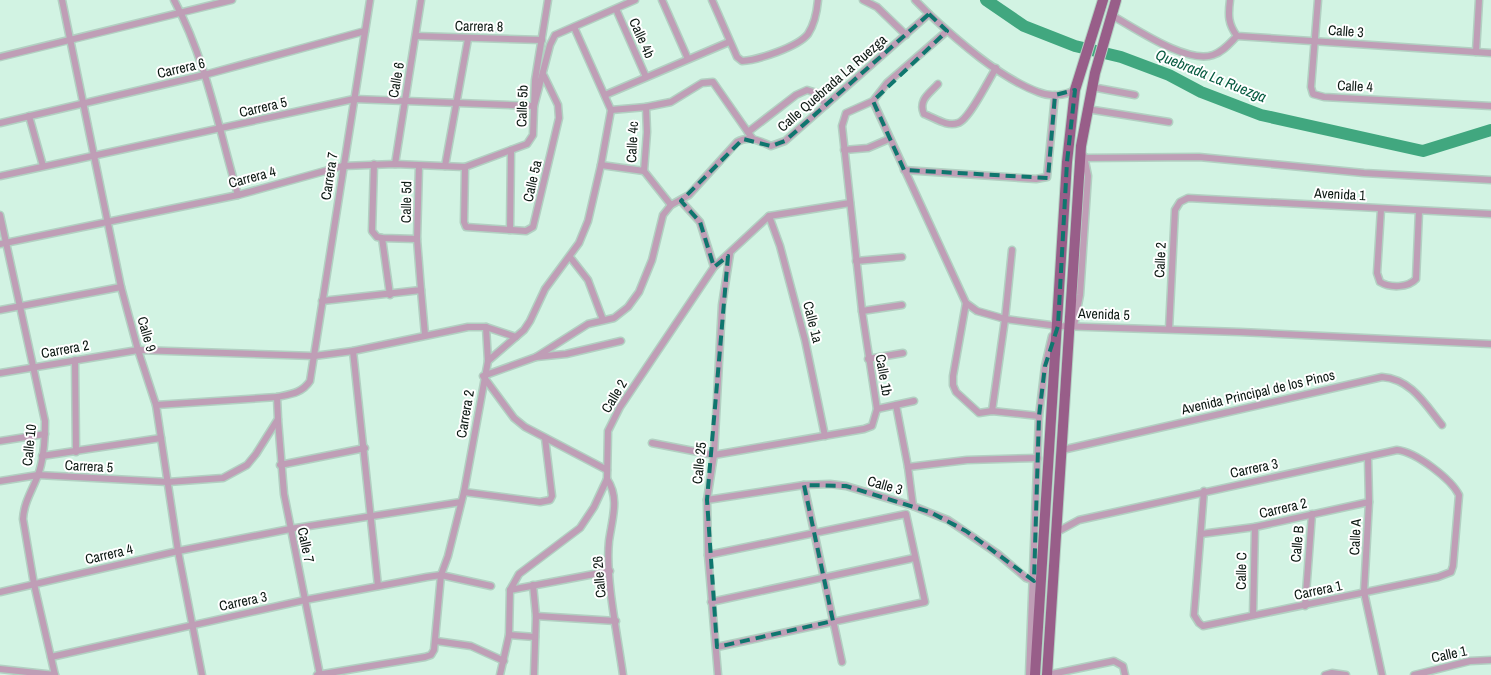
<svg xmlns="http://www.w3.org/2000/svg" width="1491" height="675" viewBox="0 0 1491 675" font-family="'Archivo Narrow',sans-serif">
  <rect width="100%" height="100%" fill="#d2f3e3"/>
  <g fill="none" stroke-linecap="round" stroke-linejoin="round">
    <!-- river -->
    <path stroke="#41a77f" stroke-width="12" d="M986,0L1024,26L1075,46L1121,57L1169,75L1201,92L1261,115L1423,151L1491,130"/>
    <!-- street casing -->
    <g stroke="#b2d0c2" stroke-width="9">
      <g id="street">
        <path d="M62,0L121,287L138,350L156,405L178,551L202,675"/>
        <path d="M174,0C206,59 219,130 238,195"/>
        <path d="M662,0L688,59"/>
        <path d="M712,0L737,57L742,61C758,60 798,47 808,34C814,25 817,11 818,0"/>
        <path d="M863,0L877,7L906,35"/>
        <path d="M1230,0C1228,15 1228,24 1237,36L1491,53"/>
        <path d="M1318,0L1311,87L1313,94L1324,97L1491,106"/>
        <path d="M616,9L646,77"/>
        <path d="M929,14C958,41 1000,78 1038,92C1050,97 1064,96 1075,90"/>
        <path d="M1111,15C1135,28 1186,64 1213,55C1223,52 1230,43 1237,36"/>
        <path d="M416,36L542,40"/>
        <path d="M1476,52L1479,0"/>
        <path d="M0,57L232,0"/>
        <path d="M938,84C929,94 918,100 924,114C935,118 947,127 958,123C969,120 989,79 996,68"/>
        <path d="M1092,87L1135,95"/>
        <path d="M605,95L729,42"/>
        <path d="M873,101L887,83L947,31"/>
        <path d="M646,107L671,102L702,83L713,82L752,138"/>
        <path d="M1087,109L1169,122"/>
        <path d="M29,116L43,166"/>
        <path d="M0,123L204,75L365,31"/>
        <path d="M748,132L796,95L807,90L817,93L826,105"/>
        <path d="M844,150L868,148L889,139"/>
        <path d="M1084,158L1199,157L1364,173L1491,180"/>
        <path d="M374,164L372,231L377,237L382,238L417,239"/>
        <path d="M395,164L421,0"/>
        <path d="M601,165L644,171L647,132L646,107L611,110"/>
        <path d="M445,166L468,39"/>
        <path d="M465,167L464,222L466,227L526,231L533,227L559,118L558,105L544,76"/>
        <path d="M904,170L1036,179L1047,177L1055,95"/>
        <path d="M644,171L671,205"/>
        <path d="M0,176L354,99L534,106L550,45L555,35L635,0"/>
        <path d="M681,201L700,222L714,267"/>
        <path d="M1381,209L1377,273L1380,282C1390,288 1408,288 1416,279L1419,211"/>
        <path d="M0,215L45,421C45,439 44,459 38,475C32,491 24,502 23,519L34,584L55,675"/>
        <path d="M769,216L780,246L805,340L825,436"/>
        <path d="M510,230L511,150"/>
        <path d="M382,238L390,295"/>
        <path d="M0,244L238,195L343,166L395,164L465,167L527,144L533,135L535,80L548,0"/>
        <path d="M570,257L588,280L603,320"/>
        <path d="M856,261L902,257"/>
        <path d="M421,290L425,335"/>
        <path d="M322,301L421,290L417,239L419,166"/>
        <path d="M966,303L953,376V385L956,392L979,413L992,411L1039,416"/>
        <path d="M0,310L121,287"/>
        <path d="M862,311L902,305"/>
        <path d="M1074,326L1080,295L1088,176L1084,156"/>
        <path d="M486,327L488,361"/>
        <path d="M1169,329L1175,210L1180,202L1188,198L1491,214"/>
        <path d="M353,351L378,586"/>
        <path d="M536,357L588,324L614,318L628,307L639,292L652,260L663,215L671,205L689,195L737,142C750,135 759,141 771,146L785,141L929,14L915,0"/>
        <path d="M868,359L903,353"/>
        <path d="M75,360L76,452"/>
        <path d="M0,373L138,350L314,356L353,351L468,327H486L516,337"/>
        <path d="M156,405L277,397C291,394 302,393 310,381L370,0"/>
        <path d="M896,405L908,467L913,506"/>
        <path d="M877,409L914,401"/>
        <path d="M992,411L1005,319L1012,250"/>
        <path d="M278,420L284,494L320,675"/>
        <path d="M0,441L45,434"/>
        <path d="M652,443L714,455L864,429L872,426L877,409L862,311L842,126L846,113L873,101L966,303L977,311L1005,319L1058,326L1240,332L1491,344"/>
        <path d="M1062,450L1382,377C1411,379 1425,404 1442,425"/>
        <path d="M42,456L161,438"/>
        <path d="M1368,458L1369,502L1364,592L1382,675"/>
        <path d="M280,465L365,448"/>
        <path d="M908,467L967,460L1038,458"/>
        <path d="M607,470L525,427L514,418L483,376L536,357L566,354L621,341"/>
        <path d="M607,479C620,498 612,519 609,541C605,577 618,638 623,675"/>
        <path d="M0,481L38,475L168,482L223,478L247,465L256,454L278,419L277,397"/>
        <path d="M804,485L842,662"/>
        <path d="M464,492L540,502L550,500L552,496L545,438"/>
        <path d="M707,500L804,485L830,484L846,486L913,506L948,520L998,554L1026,578L1034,581"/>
        <path d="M1057,532L1079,520L1397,450C1416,452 1451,479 1459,495L1453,566L1451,572L1438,577L1203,626L1199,623L1194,615L1204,491"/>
        <path d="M1201,534L1255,527L1369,502"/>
        <path d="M708,555L906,514L925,602L717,647"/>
        <path d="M533,585L536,616L534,675"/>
        <path d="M510,590L610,571"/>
        <path d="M0,592L178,551L290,529L461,502"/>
        <path d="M711,602L914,558"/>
        <path d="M1305,606L1312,514"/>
        <path d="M1253,615L1255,527"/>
        <path d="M536,616L616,621"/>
        <path d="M509,635L535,637"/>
        <path d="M436,641L471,646L504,661"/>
        <path d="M51,657L305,600L427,577L441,575L491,586"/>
        <path d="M0,669L55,675"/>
        <path d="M317,675L425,657L431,655L434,650L441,575L448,556L464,492L488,361L524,330L530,321L545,289L579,243L588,221L601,165L611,110L574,27"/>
        <path d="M500,675L509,635L510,590L519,574L580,528L594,507L607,479L608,431L620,407L714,267L769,216L850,203"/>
        <path d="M718,675L708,555L707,500L714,455L722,305L730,254"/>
        <path d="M1029,675L1039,416L1045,366L1052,336"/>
        <path d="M1047,675L1114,661L1123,666L1125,675"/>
        <path d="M1325,675L1332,673L1346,675"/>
        <path d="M1414,675L1470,661L1491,660"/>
      </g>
    </g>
    <!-- primary casing -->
    <g stroke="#b2d0c2" stroke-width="12">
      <g id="primary">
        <path d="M1035,675L1067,162L1075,90L1103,0"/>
        <path d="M1047,675L1081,146L1095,73L1116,0"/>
      </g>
    </g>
    <!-- street -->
    <use href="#street" stroke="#bf9eb6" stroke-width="6"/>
    <!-- primary -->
    <use href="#primary" stroke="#985e89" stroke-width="10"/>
  </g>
  <!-- marked area -->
  <path fill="none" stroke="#0f766e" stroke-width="4" stroke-dasharray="10 6" stroke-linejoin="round" d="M929,14L947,31L873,101L904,170L1048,178L1055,95L1075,90L1067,162L1058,326L1045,366L1039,416L1034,581L966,531L930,512L846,486L804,485L833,621L717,647L707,500L728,256L714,267L700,222L681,201L743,139L771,146L785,141Z"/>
  <g text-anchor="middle" stroke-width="4" stroke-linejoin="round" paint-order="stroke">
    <!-- street labels -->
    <g font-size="14" fill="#0c1812" stroke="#fff">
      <text transform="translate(479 26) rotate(1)" y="5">Carrera 8</text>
      <text transform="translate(1346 31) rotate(4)" y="5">Calle 3</text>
      <text transform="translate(642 38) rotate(66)" y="5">Calle 4b</text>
      <text transform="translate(181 68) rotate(-13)" y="5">Carrera 6</text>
      <text transform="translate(396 80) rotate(-80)" y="5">Calle 6</text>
      <text transform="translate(832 83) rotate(-41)" y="5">Calle Quebrada La Ruezga</text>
      <text transform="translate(1355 86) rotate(3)" y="5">Calle 4</text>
      <text transform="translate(522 106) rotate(-88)" y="5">Calle 5b</text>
      <text transform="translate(263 107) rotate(-13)" y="5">Carrera 5</text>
      <text transform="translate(632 142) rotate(-87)" y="5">Calle 4c</text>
      <text transform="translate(329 176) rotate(-81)" y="5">Carrera 7</text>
      <text transform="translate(252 177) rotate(-15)" y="5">Carrera 4</text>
      <text transform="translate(532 181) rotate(-77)" y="5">Calle 5a</text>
      <text transform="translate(1340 194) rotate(3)" y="5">Avenida 1</text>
      <text transform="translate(406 202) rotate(-89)" y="5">Calle 5d</text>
      <text transform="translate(1160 260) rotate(-87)" y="5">Calle 2</text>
      <text transform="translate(1104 314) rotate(2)" y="5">Avenida 5</text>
      <text transform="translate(813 322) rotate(76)" y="5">Calle 1a</text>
      <text transform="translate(147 334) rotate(74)" y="5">Calle 9</text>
      <text transform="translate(65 349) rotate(-10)" y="5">Carrera 2</text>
      <text transform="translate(884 375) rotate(80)" y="5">Calle 1b</text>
      <text transform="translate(1258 392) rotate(-13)" y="5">Avenida Principal de los Pinos</text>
      <text transform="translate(614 396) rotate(-59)" y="5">Calle 2</text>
      <text transform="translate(465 414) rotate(-80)" y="5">Carrera 2</text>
      <text transform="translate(29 445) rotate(-84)" y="5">Calle 10</text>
      <text transform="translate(699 463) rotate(-84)" y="5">Calle 25</text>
      <text transform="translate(89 466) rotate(3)" y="5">Carrera 5</text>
      <text transform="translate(1254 468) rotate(-12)" y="5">Carrera 3</text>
      <text transform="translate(885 485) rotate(16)" y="5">Calle 3</text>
      <text transform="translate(1283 508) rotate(-13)" y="5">Carrera 2</text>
      <text transform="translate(1355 537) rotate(-87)" y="5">Calle A</text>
      <text transform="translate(1297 544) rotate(-85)" y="5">Calle B</text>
      <text transform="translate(306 545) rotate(78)" y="5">Calle 7</text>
      <text transform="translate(109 554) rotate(-13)" y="5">Carrera 4</text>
      <text transform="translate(1241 571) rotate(-89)" y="5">Calle C</text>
      <text transform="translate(599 577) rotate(-95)" y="5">Calle 26</text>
      <text transform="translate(1318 590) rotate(-12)" y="5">Carrera 1</text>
      <text transform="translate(243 601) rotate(-12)" y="5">Carrera 3</text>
      <text transform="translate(1449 654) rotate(-12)" y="5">Calle 1</text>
    </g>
    <!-- water labels -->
    <g font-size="15" font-style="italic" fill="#04593e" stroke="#fff">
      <text transform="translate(1211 76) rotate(22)" y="5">Quebrada La Ruezga</text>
    </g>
  </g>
</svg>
